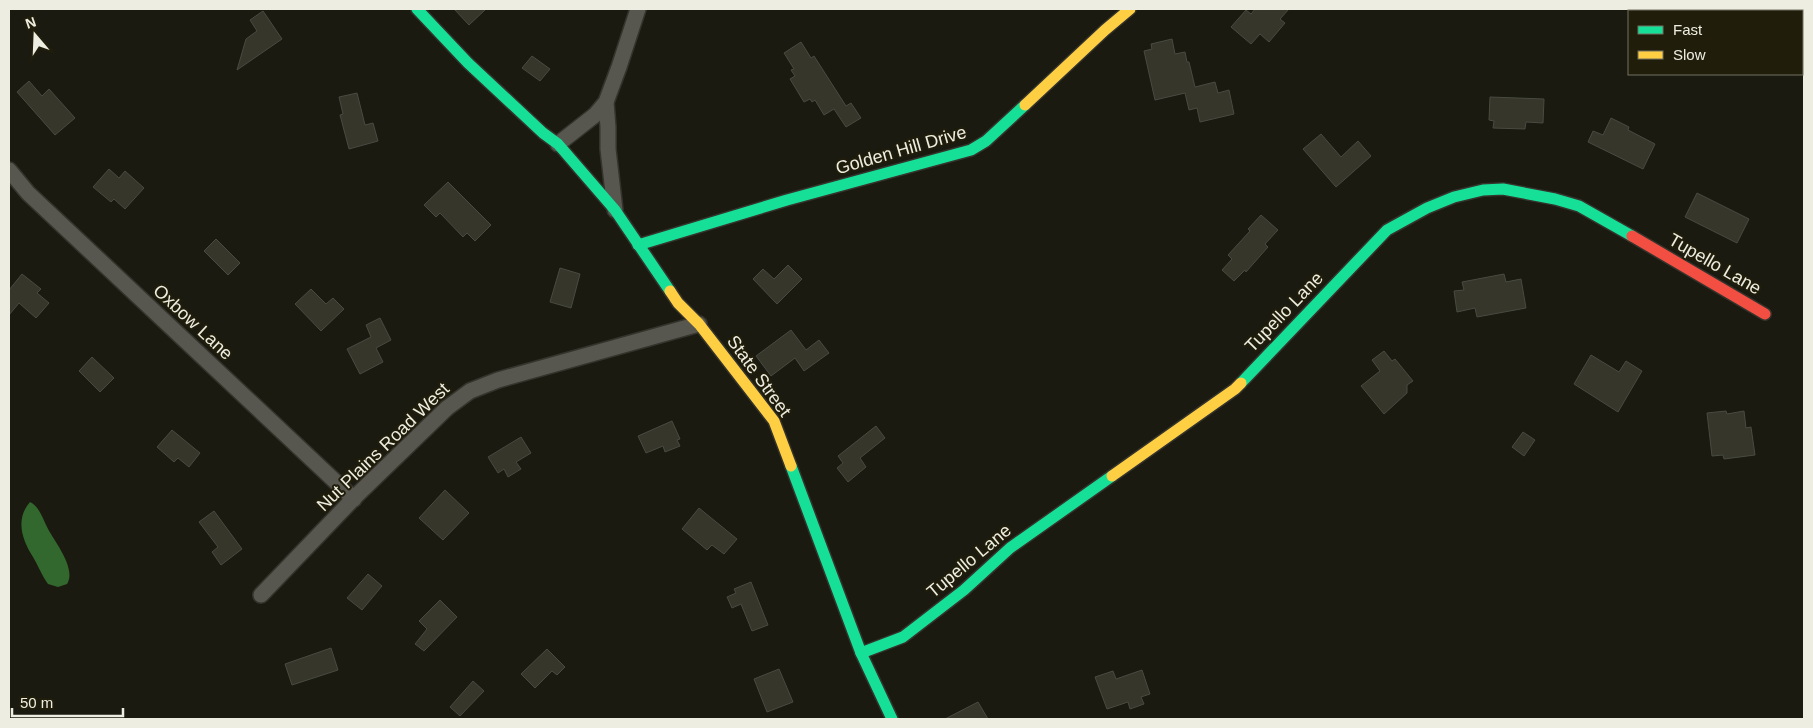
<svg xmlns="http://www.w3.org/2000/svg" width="1813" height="728" viewBox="0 0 1813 728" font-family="Arial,sans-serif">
  <rect width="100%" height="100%" fill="#1b1a10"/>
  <!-- water -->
  <path fill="#32682d" d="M30,502C41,507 44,524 51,534C58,546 76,570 67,584L58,587L48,584C42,576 38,565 33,557C22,540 15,519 30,502Z"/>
  <!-- building -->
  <g fill="#36372a" stroke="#494a42">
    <path d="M454,9H486L469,25Z"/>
    <path d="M1255,9H1289L1280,19L1285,23L1269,42L1260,34L1251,44L1231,27L1246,10L1251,14Z"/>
    <path d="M263,11L282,39L237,70L246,39L257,31L250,20Z"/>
    <path d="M1172,39L1175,54L1185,52L1187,62H1189L1195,87L1215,82L1218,93L1229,90L1234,114L1200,122L1197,108L1189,110L1185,93L1155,100L1144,51L1152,49L1151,44Z"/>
    <path d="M801,42L811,58L814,56L846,106L851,103L861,118L846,127L834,109L824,115L815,100L812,102L810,99L804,102L790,79L795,76L791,70L794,69L784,53Z"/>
    <path d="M532,56L550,69L540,81L522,68Z"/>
    <path d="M29,81L42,96L49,89L75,118L55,135L17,92Z"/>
    <path d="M357,93L365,125L373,123L378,141L349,149L340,115L343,114L339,97Z"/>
    <path d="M1490,97L1544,99L1543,123L1526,122L1525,129L1493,128L1494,121L1489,120Z"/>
    <path d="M1611,118L1629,127L1628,130L1655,144L1643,169L1588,142L1593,131L1603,135Z"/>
    <path d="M1321,134L1341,157L1358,141L1371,156L1336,187L1303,149Z"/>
    <path d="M109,169L119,178L125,171L144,188L125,209L114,199L111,202L93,187Z"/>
    <path d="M448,182L491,225L475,241L467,233L463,237L440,213L436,217L424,205Z"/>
    <path d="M1697,193L1749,219L1737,243L1685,217Z"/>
    <path d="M1261,215L1278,230L1265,244L1268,247L1246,272L1245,270L1234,281L1222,270L1232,259L1228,255L1250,231L1248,229Z"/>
    <path d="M216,239L240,263L228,275L204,251Z"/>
    <path d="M788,265L802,279L777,304L753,279L763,269L774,279Z"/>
    <path d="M560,268L580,274L571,308L550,302Z"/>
    <path d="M22,274L41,289L37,293L49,303L36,318L19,303L9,315V290Z"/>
    <path d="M1504,274L1506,282L1521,279L1526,308L1477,317L1475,308L1457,312L1454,291L1464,290L1462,282Z"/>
    <path d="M311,289L326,304L333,298L344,309L321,331L295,304Z"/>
    <path d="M380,318L391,340L376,348L383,362L360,374L347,349L371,337L366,325Z"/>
    <path d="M791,330L806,350L819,340L829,353L804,371L795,358L771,376L756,356Z"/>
    <path d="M1384,351L1392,361L1395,359L1413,381L1407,385V393L1384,414L1361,386L1380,371L1372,360Z"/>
    <path d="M1591,355L1619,372L1626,361L1642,371L1618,412L1574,384Z"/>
    <path d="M92,357L114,378L100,392L79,371Z"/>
    <path d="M1726,411L1727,414L1744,411L1746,428L1751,427L1755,455L1724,459L1723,455L1712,456L1707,413Z"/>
    <path d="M672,421L680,439L677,440L680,446L665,452L663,446L646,453L638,436Z"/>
    <path d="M876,426L885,438L860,458L866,467L848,482L837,468L843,463L838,456Z"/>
    <path d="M172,430L200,453L189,467L178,458L174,462L157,447Z"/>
    <path d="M1523,432L1535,440L1524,456L1512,447Z"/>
    <path d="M521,437L531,453L516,462L521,469L508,477L504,469L498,473L488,457Z"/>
    <path d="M445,490L469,513L443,540L419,518Z"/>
    <path d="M699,508L737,539L724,554L712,545L707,550L682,529Z"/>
    <path d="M214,511L242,549L221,565L212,552L218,547L199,522Z"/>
    <path d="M368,574L382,586L362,610L347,598Z"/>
    <path d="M751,582L768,625L752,631L741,604L732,608L727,597L736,593L734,589Z"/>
    <path d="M440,600L457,617L424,651L415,644L427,629L419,621Z"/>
    <path d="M331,648L338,670L292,685L285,664Z"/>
    <path d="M547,649L565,667L557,675L552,671L535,688L521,674Z"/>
    <path d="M779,669L793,702L767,712L754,679Z"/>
    <path d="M1142,670L1150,694L1141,697L1144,704L1130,709L1128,702L1107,709L1095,677L1113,671L1116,679Z"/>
    <path d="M473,681L484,691L460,716L450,707Z"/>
    <path d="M978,702L988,719H945Z"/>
  </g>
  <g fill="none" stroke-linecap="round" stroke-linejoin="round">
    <!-- street casing -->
    <g stroke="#34332c" stroke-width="18">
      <g id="street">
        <path d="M606,102L608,127V149L615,210"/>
        <path d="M558,144L595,115L606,102L619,67L638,9"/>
        <path d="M9,170L28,193L354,499"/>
        <path d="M261,595L357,495L447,408L470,391L498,380L699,324"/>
      </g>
    </g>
    <!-- fast casing -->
    <g stroke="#34332c" stroke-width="14">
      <g id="fast">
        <path d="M417,9L468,63L543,133L558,144L615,210L670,291"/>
        <path d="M638,245L787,200L971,150L986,141L1025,105"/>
        <path d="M1241,383L1387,230L1427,208L1454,197L1483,190L1503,189L1555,199L1579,206L1632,236"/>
        <path d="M791,466L861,653L892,719"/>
        <path d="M861,653L903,637L964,590L1010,548L1112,476"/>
      </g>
    </g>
    <!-- slow casing -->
    <g stroke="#34332c" stroke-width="14">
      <g id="slow">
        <path d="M1025,105L1105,30L1130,9"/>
        <path d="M670,291L678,303L699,324L774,421L791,466"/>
        <path d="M1112,476L1235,389L1241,383"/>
      </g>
    </g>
    <!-- jam casing -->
    <g stroke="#34332c" stroke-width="14">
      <path id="jam" d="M1632,236L1765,314"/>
    </g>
    <!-- street -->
    <use href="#street" stroke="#57564f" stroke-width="15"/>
    <!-- fast -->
    <use href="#fast" stroke="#16e098" stroke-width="11"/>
    <!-- slow -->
    <use href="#slow" stroke="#ffcf43" stroke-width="11"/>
    <!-- jam -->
    <use href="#jam" stroke="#f24e42" stroke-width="11"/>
  </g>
  <g text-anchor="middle" stroke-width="4" stroke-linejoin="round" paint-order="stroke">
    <!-- street labels -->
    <g font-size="18" fill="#eeede1" stroke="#201e0b">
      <text transform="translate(901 150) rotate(-16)" y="6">Golden Hill Drive</text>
      <text transform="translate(1715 264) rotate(30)" y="6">Tupello Lane</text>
      <text transform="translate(1284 312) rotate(-46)" y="6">Tupello Lane</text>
      <text transform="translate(193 322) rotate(43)" y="6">Oxbow Lane</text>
      <text transform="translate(759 376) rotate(54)" y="6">State Street</text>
      <text transform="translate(383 447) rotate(-44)" y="6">Nut Plains Road West</text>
      <text transform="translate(969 561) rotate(-40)" y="6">Tupello Lane</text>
    </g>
  </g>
  <!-- border -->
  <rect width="1813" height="728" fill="none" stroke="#eeede1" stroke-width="20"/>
  <!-- legend -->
  <rect x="1628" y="10" width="175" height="65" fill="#201e0b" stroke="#727161"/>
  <rect x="1638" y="26" width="25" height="8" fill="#16e098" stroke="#727161"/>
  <text x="1673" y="35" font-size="15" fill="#eeede1">Fast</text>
  <rect x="1638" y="51" width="25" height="8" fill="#ffcf43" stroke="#727161"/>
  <text x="1673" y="60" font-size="15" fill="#eeede1">Slow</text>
  <!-- north arrow -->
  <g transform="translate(35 35) rotate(341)" stroke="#201e0b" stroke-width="4" paint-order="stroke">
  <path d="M0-4L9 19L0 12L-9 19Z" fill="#eeede1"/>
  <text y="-8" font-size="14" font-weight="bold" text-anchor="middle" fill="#eeede1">N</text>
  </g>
  <!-- scale -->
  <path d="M12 708v8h111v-8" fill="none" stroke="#eeede1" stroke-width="2.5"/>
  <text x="20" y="708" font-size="15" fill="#eeede1" stroke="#201e0b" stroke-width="4" paint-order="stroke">50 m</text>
</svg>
